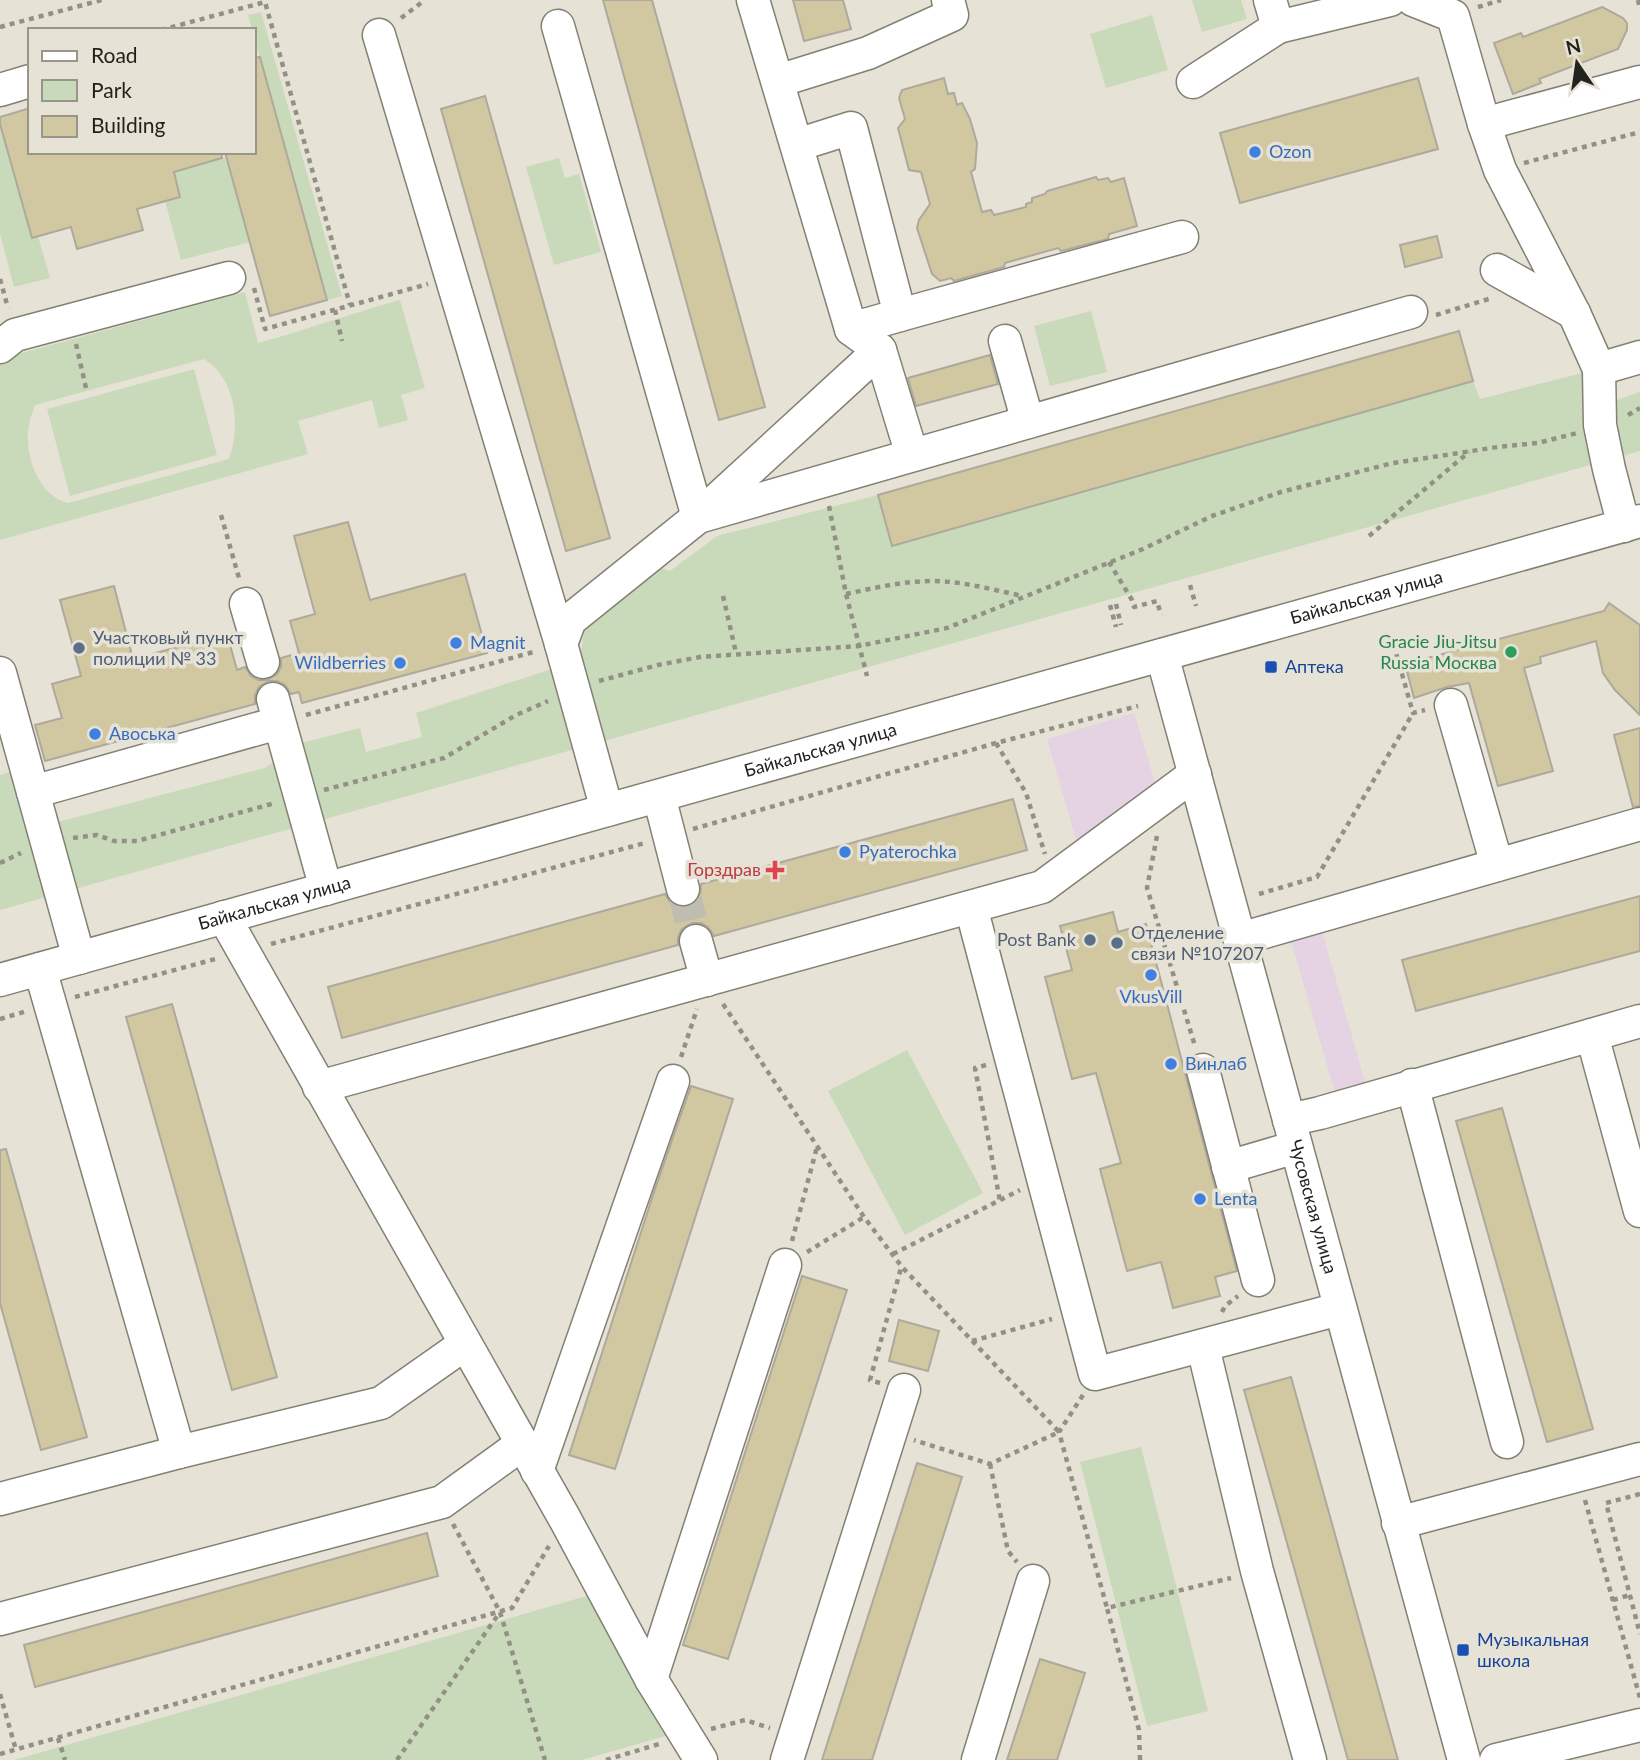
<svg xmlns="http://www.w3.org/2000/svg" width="1640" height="1760" viewBox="0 0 1640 1760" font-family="Lato,sans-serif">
  <rect width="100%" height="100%" fill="#e6e2d5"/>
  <!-- industrial -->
  <g fill="#e5d2e2">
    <path d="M1134,713L1158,793L1078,846L1047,739Z"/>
    <path d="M1321,928L1367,1089L1337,1099L1290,937Z"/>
  </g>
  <!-- green -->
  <g fill="#c9dabb" fill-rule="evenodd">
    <path d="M1192,0H1241L1247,19L1202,32Z"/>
    <path d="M261,12L342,296L327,300L248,15Z"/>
    <path d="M1152,15L1168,70L1106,88L1090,34Z"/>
    <path d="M0,124L31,237L38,236L50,278L14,287L0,234Z"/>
    <path d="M226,157L250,242L181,260L165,201L180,196L174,172Z"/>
    <path d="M559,158L565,178L579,174L601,252L554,265L526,167Z"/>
    <path d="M245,292L258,343C306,330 352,313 400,300L425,388L401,395L408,420L379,428L372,400L298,421L308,454L0,540V359ZM204,359C236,378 241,426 229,459L68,503C39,496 26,458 28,431C29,422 32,413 35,405Z"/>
    <path d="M1091,311L1107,372L1050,386L1034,326Z"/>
    <path d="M194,369L217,455L70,496L47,409Z"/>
    <path d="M1586,372L1596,407L1640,392V451L0,910V775L13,771L31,829L265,768L298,744L360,728L366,752L422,737L416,713L580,660L584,631L658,567L670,571L717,536L878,495L893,546L1473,381L1480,399Z"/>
    <path d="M907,1050L983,1193L905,1235L828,1091Z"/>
    <path d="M1141,1447L1208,1711L1147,1726L1080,1462Z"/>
    <path d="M590,1595L676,1733L582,1760H14Z"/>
  </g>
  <!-- building -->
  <g fill="#d1c7a1" stroke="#adaa9d" stroke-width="2">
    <path d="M603,0H652L765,407L719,420Z"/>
    <path d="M793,0H843L851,29L804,41Z"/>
    <path d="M1602,7L1623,18L1627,23V30L1618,49L1539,79L1541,83L1513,94L1494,43L1521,33L1523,37Z"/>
    <path d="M260,57L327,300L270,316L225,152H254V58Z"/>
    <path d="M944,78L948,94L954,93L957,105L962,103L970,119L977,143L975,169L971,172L982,212L991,210L994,215L1026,207V204L1032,202V198L1045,194L1047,191L1096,177L1098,180L1108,178L1111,182L1124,178L1137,226L1109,234L1108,239L1061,251L1058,248L1005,263L1004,267L954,281L951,278L940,281L932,274L917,228L919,220L930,204L921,172L909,170L898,128L905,119L899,98L902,90Z"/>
    <path d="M1418,78L1438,149L1240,203L1220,133Z"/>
    <path d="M485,96L610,538L566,551L441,109Z"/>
    <path d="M30,108V152H221L222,158L174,172L180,197L137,209L143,230L77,249L71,227L32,238L0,124V117Z"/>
    <path d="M1437,236L1442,257L1405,267L1400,245Z"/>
    <path d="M1459,331L1473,381L892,546L878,495Z"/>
    <path d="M990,355L998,384L916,406L908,378Z"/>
    <path d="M348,522L370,600L465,574L487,653L302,703L299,692L291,694L285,685L277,681H269L259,687L255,695V704L45,761L35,725L62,718L52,684L81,676L60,600L114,586L133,659L227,634L237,670L245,667L251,676L258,680H267L277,674L281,667V658L299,653L290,621L315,614L294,536Z"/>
    <path d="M1609,603L1640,625V715L1615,690L1603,673L1596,641L1540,657L1541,663L1524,668L1553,771L1498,786L1469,683L1447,687L1414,698L1405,664L1604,611Z"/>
    <path d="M1640,728V806L1633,807L1614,735Z"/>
    <path d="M1013,799L1027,850L714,936L708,927L701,923H692L682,929L678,937V945L342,1038L328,987L665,894L670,902L677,906L688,907L695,903L700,895L701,884Z"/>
    <path d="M1640,896V951L1416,1011L1402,960Z"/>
    <path d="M1113,912L1118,932L1146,924L1237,1271L1215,1277L1220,1296L1173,1308L1161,1262L1127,1271L1100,1169L1121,1163L1096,1073L1072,1079L1045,977L1072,970L1060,926Z"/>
    <path d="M172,1004L277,1377L232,1390L126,1017Z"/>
    <path d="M691,1086L733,1099L615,1469L569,1455L655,1189Z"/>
    <path d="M1502,1108L1593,1429L1547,1442L1456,1121Z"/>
    <path d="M6,1149L87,1437L41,1450L0,1303V1150Z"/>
    <path d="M802,1276L847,1290L728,1659L683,1645Z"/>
    <path d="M899,1320L939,1331L928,1371L889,1361Z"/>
    <path d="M1291,1377L1398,1760H1348L1244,1390Z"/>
    <path d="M917,1463L962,1477L872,1760H822Z"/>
    <path d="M427,1533L438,1576L35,1687L24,1645Z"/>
    <path d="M1040,1659L1085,1673L1057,1760H1007Z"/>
  </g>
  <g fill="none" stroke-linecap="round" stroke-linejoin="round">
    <!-- minor-tunnel -->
    <path stroke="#bfbcb0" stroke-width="32" stroke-dasharray="32 16" stroke-linecap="butt" d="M683,889L696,941"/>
    <!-- minor casing -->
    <g stroke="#838074" stroke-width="35">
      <g id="minor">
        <path d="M1270,0L1278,27L1390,0"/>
        <path d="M1413,0L1453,16L1484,124L1500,170L1574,313L1599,369L1600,425L1609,469L1624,526"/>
        <path d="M558,26L698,517L1411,312"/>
        <path d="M379,35L561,644"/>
        <path d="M778,81L868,53L952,15L948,0"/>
        <path d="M1193,82L1278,27"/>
        <path d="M0,90L30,81"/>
        <path d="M1484,124L1640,82"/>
        <path d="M797,145L851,128L900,315L851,329"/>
        <path d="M1497,270L1574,313"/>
        <path d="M900,315L1182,237"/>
        <path d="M1005,341L1028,422"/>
        <path d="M0,347L15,335L229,278"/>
        <path d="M880,350L912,455"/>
        <path d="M1599,369L1640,357"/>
        <path d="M246,604L263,662"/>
        <path id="s1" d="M1162,655L1464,1760"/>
        <path d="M0,673L79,958"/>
        <path d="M273,699L326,889"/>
        <path d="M1451,705L1497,865"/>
        <path d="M33,792L278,723"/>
        <path d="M659,796L683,889"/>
        <path d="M607,810L561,644L570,620L698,517L880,350L851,329L753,0"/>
        <path d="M971,907L1095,1374L1339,1309"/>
        <path d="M224,917L565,1519L651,1679L701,1760"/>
        <path d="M1240,939L1640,824"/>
        <path d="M696,941L707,980"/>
        <path d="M40,969L179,1452"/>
        <path id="s2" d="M0,980L1640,521"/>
        <path d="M1592,1035L1640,1211"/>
        <path d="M1203,1070L1258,1280"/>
        <path d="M1412,1085L1507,1442"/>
        <path d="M319,1087L1042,887L1195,774"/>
        <path d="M1289,1120L1320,1113L1640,1021"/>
        <path d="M1228,1167L1296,1147"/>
        <path d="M1203,1347L1257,1571L1310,1760"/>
        <path d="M537,1471L673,1081"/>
        <path d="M0,1499L179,1452L381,1403L465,1344"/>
        <path d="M1398,1523L1640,1459"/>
        <path d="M0,1619L442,1502L522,1444"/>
        <path d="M651,1679L785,1265"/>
        <path d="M787,1760L904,1390"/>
        <path d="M978,1760L1033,1581"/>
        <path d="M1496,1760L1640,1725"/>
      </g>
    </g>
    <!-- path -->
    <g stroke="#939086" stroke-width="4.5" stroke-dasharray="5 5" stroke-linecap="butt">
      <path d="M1638,0L1640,9"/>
      <path d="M1478,7L1501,0"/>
      <path d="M401,18L425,0"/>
      <path d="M0,27L102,0"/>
      <path d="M161,30L265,2L350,305"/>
      <path d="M1524,163L1640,132"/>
      <path d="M0,279L8,308"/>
      <path d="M254,288L265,329L428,284"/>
      <path d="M335,310L342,341"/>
      <path d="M1436,315L1492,298"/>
      <path d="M76,344L86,388"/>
      <path d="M1628,415L1640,408"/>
      <path d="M829,506L846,594L867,676"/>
      <path d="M221,515L239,578"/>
      <path d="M1369,536L1469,452"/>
      <path d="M1109,562L1132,600L1134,607L1157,601L1161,615"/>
      <path d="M1190,585L1196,606"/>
      <path d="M846,594C874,588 903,581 932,581C963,581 993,590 1023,596"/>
      <path d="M723,596L736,653"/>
      <path d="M1116,604L1121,625"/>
      <path d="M1110,605L1116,627"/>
      <path d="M1391,635L1413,713L1425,710"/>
      <path d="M599,681L658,665L700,657L859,646L947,628L1143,549L1212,516L1281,492L1393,463L1498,447L1538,443L1577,433"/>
      <path d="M306,715L537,651"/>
      <path d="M996,743L1026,793L1045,854"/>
      <path d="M324,790L444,758L516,715L548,701"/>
      <path d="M693,829L996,743L1138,706"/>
      <path d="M1157,836L1147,888L1195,1046"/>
      <path d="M73,838L97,835L114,841H137L275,803"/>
      <path d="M0,863L21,853"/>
      <path d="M1259,894L1317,877L1413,713"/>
      <path d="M271,944L645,843"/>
      <path d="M75,997L219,958"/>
      <path d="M723,1004L864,1217L902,1267L1059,1432L990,1464L914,1440"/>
      <path d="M0,1019L27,1011"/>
      <path d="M681,1057L697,1009"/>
      <path d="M986,1065L975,1068L1000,1201"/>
      <path d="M792,1241L817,1147"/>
      <path d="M807,1252L864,1217"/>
      <path d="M893,1254L1020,1190"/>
      <path d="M1222,1312L1225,1306L1238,1296"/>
      <path d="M972,1341L1052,1319"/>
      <path d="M880,1383L870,1380L901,1268"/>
      <path d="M1083,1395L1059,1432L1107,1608"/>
      <path d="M990,1464L1008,1551L1017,1562"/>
      <path d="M1640,1494L1606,1503L1640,1634"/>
      <path d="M1585,1500L1640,1698"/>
      <path d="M453,1524L500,1612L545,1760"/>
      <path d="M1613,1600L1630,1595"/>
      <path d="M0,1694L16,1750"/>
      <path d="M711,1729L745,1720L770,1728"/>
      <path d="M58,1738L65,1760"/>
      <path d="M0,1754L512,1608L549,1546"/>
      <path d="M397,1760L500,1612"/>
      <path d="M606,1760L659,1744"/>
      <path d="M1140,1760L1139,1730L1107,1608L1231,1578"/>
    </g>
    <!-- minor -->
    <use href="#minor" stroke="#fff" stroke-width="32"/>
  </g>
  <!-- markers -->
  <g fill="#3f7fe0" stroke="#e6e2d5" stroke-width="2.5">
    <circle cx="1255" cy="152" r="7"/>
    <circle cx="456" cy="643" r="7"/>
    <circle cx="400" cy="663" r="7"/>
    <circle cx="95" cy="734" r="7"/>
    <circle cx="845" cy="852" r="7"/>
    <circle cx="1151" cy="975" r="7"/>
    <circle cx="1171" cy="1064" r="7"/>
    <circle cx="1200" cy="1199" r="7"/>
  </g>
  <g fill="#5c6f8a" stroke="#e6e2d5" stroke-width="2.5">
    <circle cx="79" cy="648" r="7"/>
    <circle cx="1090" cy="940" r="7"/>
    <circle cx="1117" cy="943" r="7"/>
  </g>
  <circle fill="#2e9e5b" stroke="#e6e2d5" stroke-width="2.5" cx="1511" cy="652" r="7"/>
  <g fill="#1a4fb4" stroke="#e6e2d5" stroke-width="2.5">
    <rect x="1264" y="660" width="14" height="14" rx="3.5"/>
    <rect x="1456" y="1643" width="14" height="14" rx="3.5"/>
  </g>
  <path fill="#e0444e" stroke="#e6e2d5" stroke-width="2.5" d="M771.5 859.5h7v7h7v7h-7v7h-7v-7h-7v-7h7z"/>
  <g text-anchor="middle" stroke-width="7" stroke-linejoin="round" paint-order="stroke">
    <!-- shop labels -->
    <g font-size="18" fill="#366cbe" stroke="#e6e2d5" text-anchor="start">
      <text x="1269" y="158">Ozon</text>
      <text x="470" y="649">Magnit</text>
      <text x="386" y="669" text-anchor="end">Wildberries</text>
      <text x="109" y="740">Авоська</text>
      <text x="859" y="858">Pyaterochka</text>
      <text x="1151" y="1003" text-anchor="middle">VkusVill</text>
      <text x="1185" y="1070">Винлаб</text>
      <text x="1214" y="1205">Lenta</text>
    </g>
    <!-- street labels -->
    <g font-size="18" fill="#24221d" stroke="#e6e2d5">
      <text dy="6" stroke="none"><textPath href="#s2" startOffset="1419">Байкальская улица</textPath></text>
      <text dy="6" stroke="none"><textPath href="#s2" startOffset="852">Байкальская улица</textPath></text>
      <text dy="6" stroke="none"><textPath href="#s2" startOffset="285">Байкальская улица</textPath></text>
      <text dy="6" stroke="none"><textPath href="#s1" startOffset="572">Чусовская улица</textPath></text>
    </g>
    <!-- service labels -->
    <g font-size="18" fill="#4e5e75" stroke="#e6e2d5" text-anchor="start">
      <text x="93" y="644">Участковый пункт<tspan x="93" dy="21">полиции № 33</tspan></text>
      <text x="1131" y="939">Отделение<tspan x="1131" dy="21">связи №107207</tspan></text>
      <text x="1076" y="946" text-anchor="end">Post Bank</text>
    </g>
    <!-- leisure labels -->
    <g font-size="18" fill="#27864d" stroke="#e6e2d5" text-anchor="end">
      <text x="1497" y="648">Gracie Jiu-Jitsu<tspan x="1497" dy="21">Russia Москва</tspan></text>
    </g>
    <!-- transit labels -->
    <g font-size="18" fill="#164399" stroke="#e6e2d5" text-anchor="start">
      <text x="1285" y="673">Аптека</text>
      <text x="1477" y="1646">Музыкальная<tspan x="1477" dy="21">школа</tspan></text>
    </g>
    <!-- health labels -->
    <g font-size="18" fill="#be3a42" stroke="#e6e2d5" text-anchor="end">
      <text x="761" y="876">Горздрав</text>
    </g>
  </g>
  <!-- legend -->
  <rect x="28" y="28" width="228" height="126" fill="#e6e2d5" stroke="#98958b" stroke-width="2"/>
  <rect x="42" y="51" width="35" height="10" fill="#ffffff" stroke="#98958b" stroke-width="2"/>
  <text x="91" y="63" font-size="21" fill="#24221d">Road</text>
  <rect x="42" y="80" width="35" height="21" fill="#c9dabb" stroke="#98958b" stroke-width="2"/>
  <text x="91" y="98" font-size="21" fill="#24221d">Park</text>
  <rect x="42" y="116" width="35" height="21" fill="#d1c7a1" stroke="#98958b" stroke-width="2"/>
  <text x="91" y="133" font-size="21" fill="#24221d">Building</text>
  <!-- north arrow -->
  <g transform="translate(1577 63) rotate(347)" stroke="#e6e2d5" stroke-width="5" paint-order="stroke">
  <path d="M0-5L12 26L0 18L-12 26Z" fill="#24221d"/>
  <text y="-10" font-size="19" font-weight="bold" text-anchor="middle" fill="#24221d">N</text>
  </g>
</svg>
